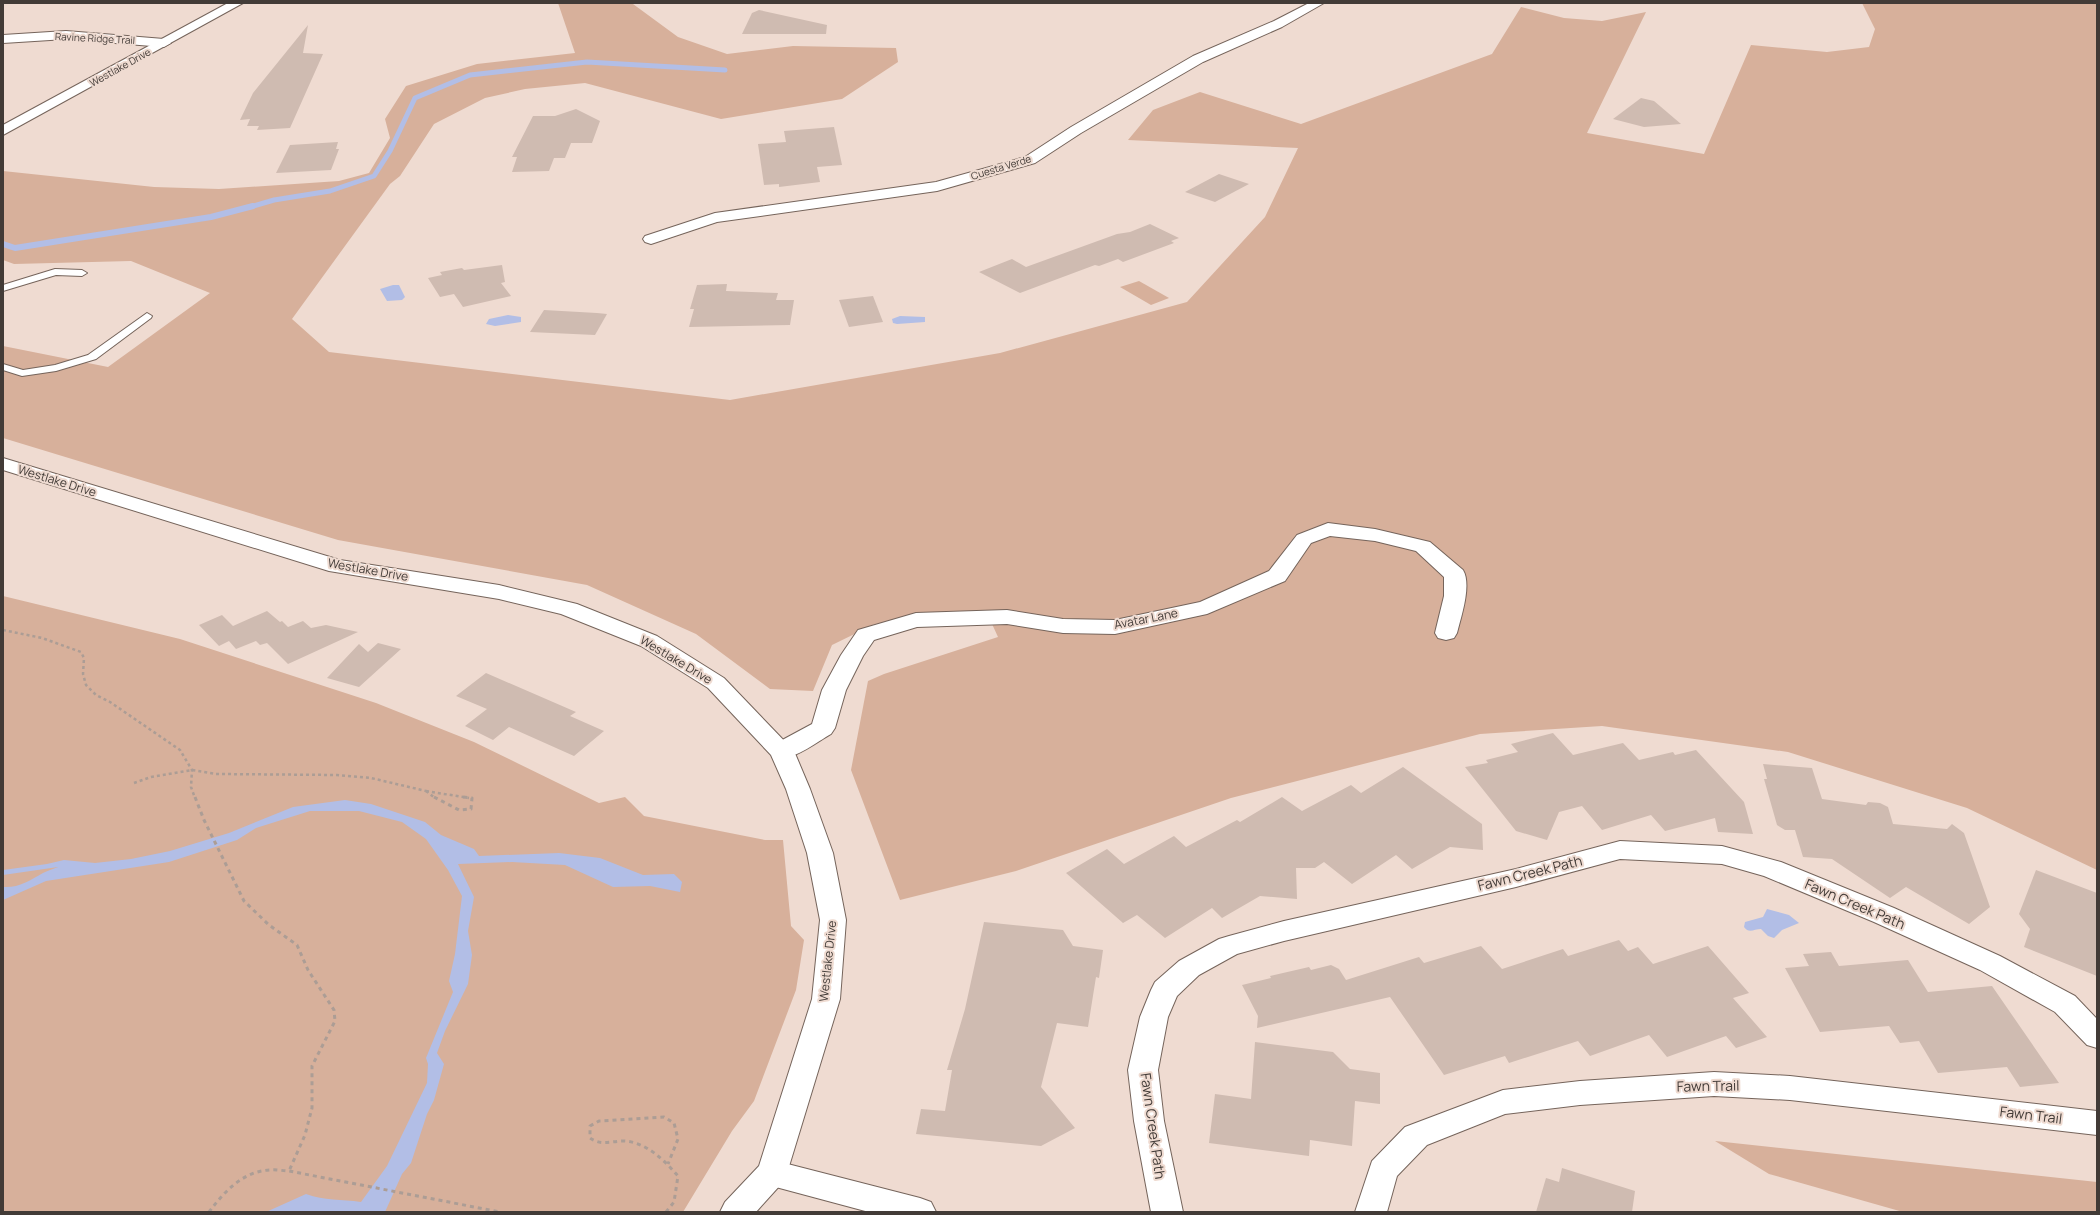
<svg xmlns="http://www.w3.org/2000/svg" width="2100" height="1215" viewBox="0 0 2100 1215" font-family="Manrope,sans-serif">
  <rect width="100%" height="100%" fill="#efdbd1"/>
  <!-- green -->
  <g fill="#d7b09b">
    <path d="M558,3H634L633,4L678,37L727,54L793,46L896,48L898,62L842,99L721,119L585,83L525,89L485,98L434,124L400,176L390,184L292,319L329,352L730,400L1000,353L1187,302L1265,217L1298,148L1128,140L1153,110L1200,92L1301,124L1492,54L1521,7L1564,18L1602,21L1646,12L1587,133L1704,154L1751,45L1827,52L1869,47L1875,29L1862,3H2097V870L1967,808L1788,752L1602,726L1480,734L1231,798L1016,871L900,900L851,770L868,681L884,674L998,637L987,613L875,624L832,645L813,691L770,689L696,634L587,585L338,540L3,438V346L108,367L210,293L131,261L14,264L3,260V171L154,187L219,189L339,181L369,173L390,138L385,119L406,86L477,64L575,53Z"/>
    <path d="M1139,281L1169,298L1151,305L1120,287Z"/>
    <path d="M3,596L180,639L376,703L474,742L599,803L625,797L644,816L765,840H783L791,926L804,940L796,990L754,1101L732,1131L683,1212H3Z"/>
    <path d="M1715,1141L2097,1182V1212H1903L1769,1174Z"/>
  </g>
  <!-- water -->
  <g fill="#b2bee6">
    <path d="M393,285H399L405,297L402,300L387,301L380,289Z"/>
    <path d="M508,315L521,317V322L495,326L486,324L489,319Z"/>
    <path d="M900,316L925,317V322L897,324L893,323L892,319Z"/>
    <path d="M345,800L371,804L425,822L441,835L474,849L479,856L559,853L600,858L643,875L674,874L682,882L680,892L650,886L613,887L565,865L512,862L458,864L474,897L468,931L472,955L468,984L445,1031L437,1053L444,1064L434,1100L427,1114L411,1163L402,1174L385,1212H266L306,1194C325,1201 341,1199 361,1202L387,1166L427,1083L428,1064L426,1058L453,992L449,981L455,954L462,896L448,870L426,839L402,822L359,811H310L256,828L237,840L169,862L46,881L3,900V887C19,888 29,881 43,873C47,871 53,869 58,867L3,875V870L47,864L64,860L95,863L131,859L170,851L229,833L293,807Z"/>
    <path d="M1767,909L1789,915L1799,923L1782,930L1774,938L1768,936L1761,929C1754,929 1749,934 1744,927L1745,922L1763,917Z"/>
  </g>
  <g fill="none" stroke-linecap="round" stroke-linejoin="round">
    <!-- stream-far1 -->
    <path stroke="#b2bee6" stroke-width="5" d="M250,207L274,200L330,191L374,176L390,151L415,98L470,75L587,62L725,70"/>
    <!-- stream -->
    <path stroke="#b2bee6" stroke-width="6" d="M3,244L15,248L211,217L253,206"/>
  </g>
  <!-- building -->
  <g fill="#cfbbb1">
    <path d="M759,10L827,25L826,34H742L752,13Z"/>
    <path d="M308,25L303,53L323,54L290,128L257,130L259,126H247L250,119L240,120L253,93Z"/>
    <path d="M1641,98L1654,101L1681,124L1644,127L1613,119Z"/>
    <path d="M576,109L600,121L592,143H571L565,158H554L549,171L512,172L517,157H512L533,116H555Z"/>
    <path d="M834,127L842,165L817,167L820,182L779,187V184L764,185L758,144L786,142L784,131Z"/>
    <path d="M338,142L336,149H339L331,170L276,173L290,145Z"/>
    <path d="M1219,174L1249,184L1215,202L1185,192Z"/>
    <path d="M1150,224L1179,238L1171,241L1174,243L1123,262L1118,259L1099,266L1095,265L1020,293L979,272L1012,259L1026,267L1117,234L1130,232Z"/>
    <path d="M502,265L505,282L501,283L511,296L463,307L454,294L440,297L428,278L442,275L440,272L462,268L464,270Z"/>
    <path d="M727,284L726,291L778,293L776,300H794L790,325L689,327L694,309H690L697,285Z"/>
    <path d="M873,296L883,322L849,327L839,300Z"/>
    <path d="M544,310L597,313L607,314L595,335L530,332Z"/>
    <path d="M267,611L280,622L282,621L288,627L303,621L311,628L326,625L358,632L288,664L267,643L260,645L256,641L236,649L229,641L219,646L199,625L222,615L233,626Z"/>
    <path d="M378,643L401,649L359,687L327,678L359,644L368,652Z"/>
    <path d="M486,673L576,712L570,716L604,731L574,756L509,727L493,740L465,726L487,709L456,696Z"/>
    <path d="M1553,733L1573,755L1623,743L1639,760L1673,752L1675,755L1696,750L1744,802L1753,834L1718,832L1715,818L1665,831L1651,815L1602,830L1582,806L1559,812L1547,840L1516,831L1465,767L1488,763L1486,760L1518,752L1511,744Z"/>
    <path d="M1763,764L1812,768L1822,799L1866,805L1868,802L1880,803L1888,807L1893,824L1947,829L1952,824L1964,833L1990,907L1969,924L1906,887L1890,898L1832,859L1803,857L1795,830H1785L1777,825L1764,779H1767Z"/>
    <path d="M1403,767L1482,824L1483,850L1450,847L1412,869L1396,855L1352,884L1324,862L1315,868H1296L1297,899L1260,896L1222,918L1212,908L1165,938L1137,915L1123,923L1066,873L1107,849L1124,864L1174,836L1186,847L1237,820L1240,822L1282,797L1302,811L1351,785L1361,793Z"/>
    <path d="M2036,870L2097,893V976L2024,947L2030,929L2019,914Z"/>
    <path d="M984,922L1063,930L1073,946L1103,950L1099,978L1096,977L1088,1027L1057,1023L1041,1087L1075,1128L1041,1146L916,1134L921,1109L945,1111L952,1070H947L965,1009Z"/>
    <path d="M1619,940L1628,951L1638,947L1653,964L1708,946L1749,993L1733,998L1767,1037L1736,1048L1726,1036L1667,1057L1649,1035L1590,1056L1578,1041L1509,1063L1505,1056L1444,1075L1390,997L1257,1028L1258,1016L1242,985L1271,978L1270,976L1309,967L1311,970L1331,965L1339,969L1346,980L1419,957L1424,963L1481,946L1502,969L1563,949L1568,956Z"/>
    <path d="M1831,952L1839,966L1908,960L1928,992L1992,986L2059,1083L2020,1087L2007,1067L1938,1073L1919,1041L1900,1043L1889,1026L1820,1032L1785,968L1809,966L1803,954Z"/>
    <path d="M1255,1042L1333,1052L1350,1069L1380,1073V1104L1355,1101L1352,1146L1310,1140L1309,1156L1209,1143L1215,1094L1251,1099Z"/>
    <path d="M1562,1168L1635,1191L1632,1212H1536L1546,1178L1559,1182Z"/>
  </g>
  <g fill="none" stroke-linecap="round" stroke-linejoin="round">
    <!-- service casing -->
    <g stroke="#75645b" stroke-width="2">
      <g id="service">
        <path d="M55,269L82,270L87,273L82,276L56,275L3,291V285Z"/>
        <path d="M147,313L152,316L151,318L96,359L56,371L22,376L3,370V364L23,370L55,365L88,355Z"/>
      </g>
    </g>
    <!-- minor casing -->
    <g stroke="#75645b" stroke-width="2">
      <g id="minor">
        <path d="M1309,3H1324L1282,27L1203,62L1081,133L1035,163L937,191L717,222L651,244L645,242L643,239L645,236L715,213L936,182L1025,157L1071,127L1193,56L1274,21Z"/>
        <path d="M66,31L164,39L171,43L164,47L66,39L3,43V35Z"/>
        <path d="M1328,523L1375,529L1430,542L1463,570C1472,585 1461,617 1457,633L1454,638L1446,640L1438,638L1435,633L1444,596V577L1416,551L1375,541L1330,536L1311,543L1285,581L1207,614L1115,634L1063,633L1007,624L917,627L874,640L863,656L846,690L835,728L831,734C815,743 793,762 773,757L770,751L773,745L812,724L822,690L841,655L858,630L916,613L1007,610L1063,619L1115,620L1200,602L1269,571L1297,535Z"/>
        <path d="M1620,841L1722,846L1781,862L1894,908L2000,956L2075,996L2097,1019V1048L2087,1045L2055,1012L1980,970L1874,922L1764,876L1722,864L1620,859L1516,887L1284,941L1237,954L1199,975L1177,996L1168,1017L1158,1070L1164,1121L1183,1212H1151L1134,1121L1128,1070L1140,1017L1151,990L1155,982L1179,961L1219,939L1229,936L1284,921L1516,869Z"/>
        <path d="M1714,1072L1790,1076L2097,1111V1135L1790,1100L1714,1096L1580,1105L1505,1114L1427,1145L1397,1176L1387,1212H1355L1372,1161L1405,1127L1503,1090L1580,1081Z"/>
        <path d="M772,1160L920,1198L931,1202L936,1212H869L772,1186L761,1182L757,1173L761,1164Z"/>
      </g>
    </g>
    <!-- tertiary casing -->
    <g stroke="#75645b" stroke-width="2">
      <g id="tertiary">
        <path d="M228,3H243L3,135V125Z"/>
        <path d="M3,458L340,560L499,585L577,604L657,636L724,678L794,751L810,789L833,853L846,920L840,999L787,1173L783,1182L756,1212H720L725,1202L759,1166L812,999L820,920L807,853L786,789L771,755L708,688L641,646L561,614L499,599L329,571L3,470Z"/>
      </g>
    </g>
    <!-- path-far1 -->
    <g stroke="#ac9d95" stroke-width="2.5" stroke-dasharray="3 3" stroke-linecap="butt">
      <path d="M3,630L42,638L81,652L84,658L83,674L86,685L96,695L110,702L180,750L192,770L191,787L195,798"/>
      <path d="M134,783L151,777L192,770L216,774L337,775L371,778L426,791"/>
      <path d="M426,791L469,798"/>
      <path d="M426,791L435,798"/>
    </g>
    <!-- path -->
    <g stroke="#ac9d95" stroke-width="3" stroke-dasharray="4 4" stroke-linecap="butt">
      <path d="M195,797L204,820L244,901L269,925L297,945L308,970L334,1010L335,1021L312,1066V1108L305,1135L289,1171"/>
      <path d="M434,797L459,810L471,809L472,798L463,797"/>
      <path d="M209,1212C224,1192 243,1171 270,1170C276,1169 283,1171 289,1171L500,1212"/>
      <path d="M666,1212L674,1202L678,1176C664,1160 646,1142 624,1141C611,1141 601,1146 590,1138V1126L599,1121L664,1117L674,1123L678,1139L668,1164"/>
    </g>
    <!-- service -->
    <use href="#service" fill="#fff" fill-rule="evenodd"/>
    <!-- minor -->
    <use href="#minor" fill="#fff" fill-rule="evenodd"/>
    <!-- tertiary -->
    <use href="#tertiary" fill="#fff" fill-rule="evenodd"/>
  </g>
  <g text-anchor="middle" stroke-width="4" stroke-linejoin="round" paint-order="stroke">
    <!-- far-street labels -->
    <g font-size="10" fill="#423b37" stroke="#efdbd1">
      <text transform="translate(95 38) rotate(3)" y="4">Ravine Ridge Trail</text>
      <text transform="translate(120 67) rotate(-29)" y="4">Westlake Drive</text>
      <text transform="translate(1001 167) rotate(-17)" y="4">Cuesta Verde</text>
    </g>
    <!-- street labels -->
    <g font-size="12" fill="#423b37" stroke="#efdbd1">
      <text transform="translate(57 481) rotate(17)" y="4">Westlake Drive</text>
      <text transform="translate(368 570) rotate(10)" y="4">Westlake Drive</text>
      <text transform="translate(1146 619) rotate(-11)" y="4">Avatar Lane</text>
      <text transform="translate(676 660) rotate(31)" y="4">Westlake Drive</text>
      <text transform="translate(828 961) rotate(-84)" y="4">Westlake Drive</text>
    </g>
    <!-- near-street labels -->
    <g font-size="14" fill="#423b37" stroke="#efdbd1">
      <text transform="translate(1530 873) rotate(-14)" y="5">Fawn Creek Path</text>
      <text transform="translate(1855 904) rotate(23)" y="5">Fawn Creek Path</text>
      <text transform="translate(1708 1086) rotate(-1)" y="5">Fawn Trail</text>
      <text transform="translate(2031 1115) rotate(7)" y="5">Fawn Trail</text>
      <text transform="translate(1153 1126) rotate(82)" y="5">Fawn Creek Path</text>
    </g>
  </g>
  <!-- border -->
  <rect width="2100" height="1215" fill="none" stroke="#423b37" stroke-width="8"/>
</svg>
